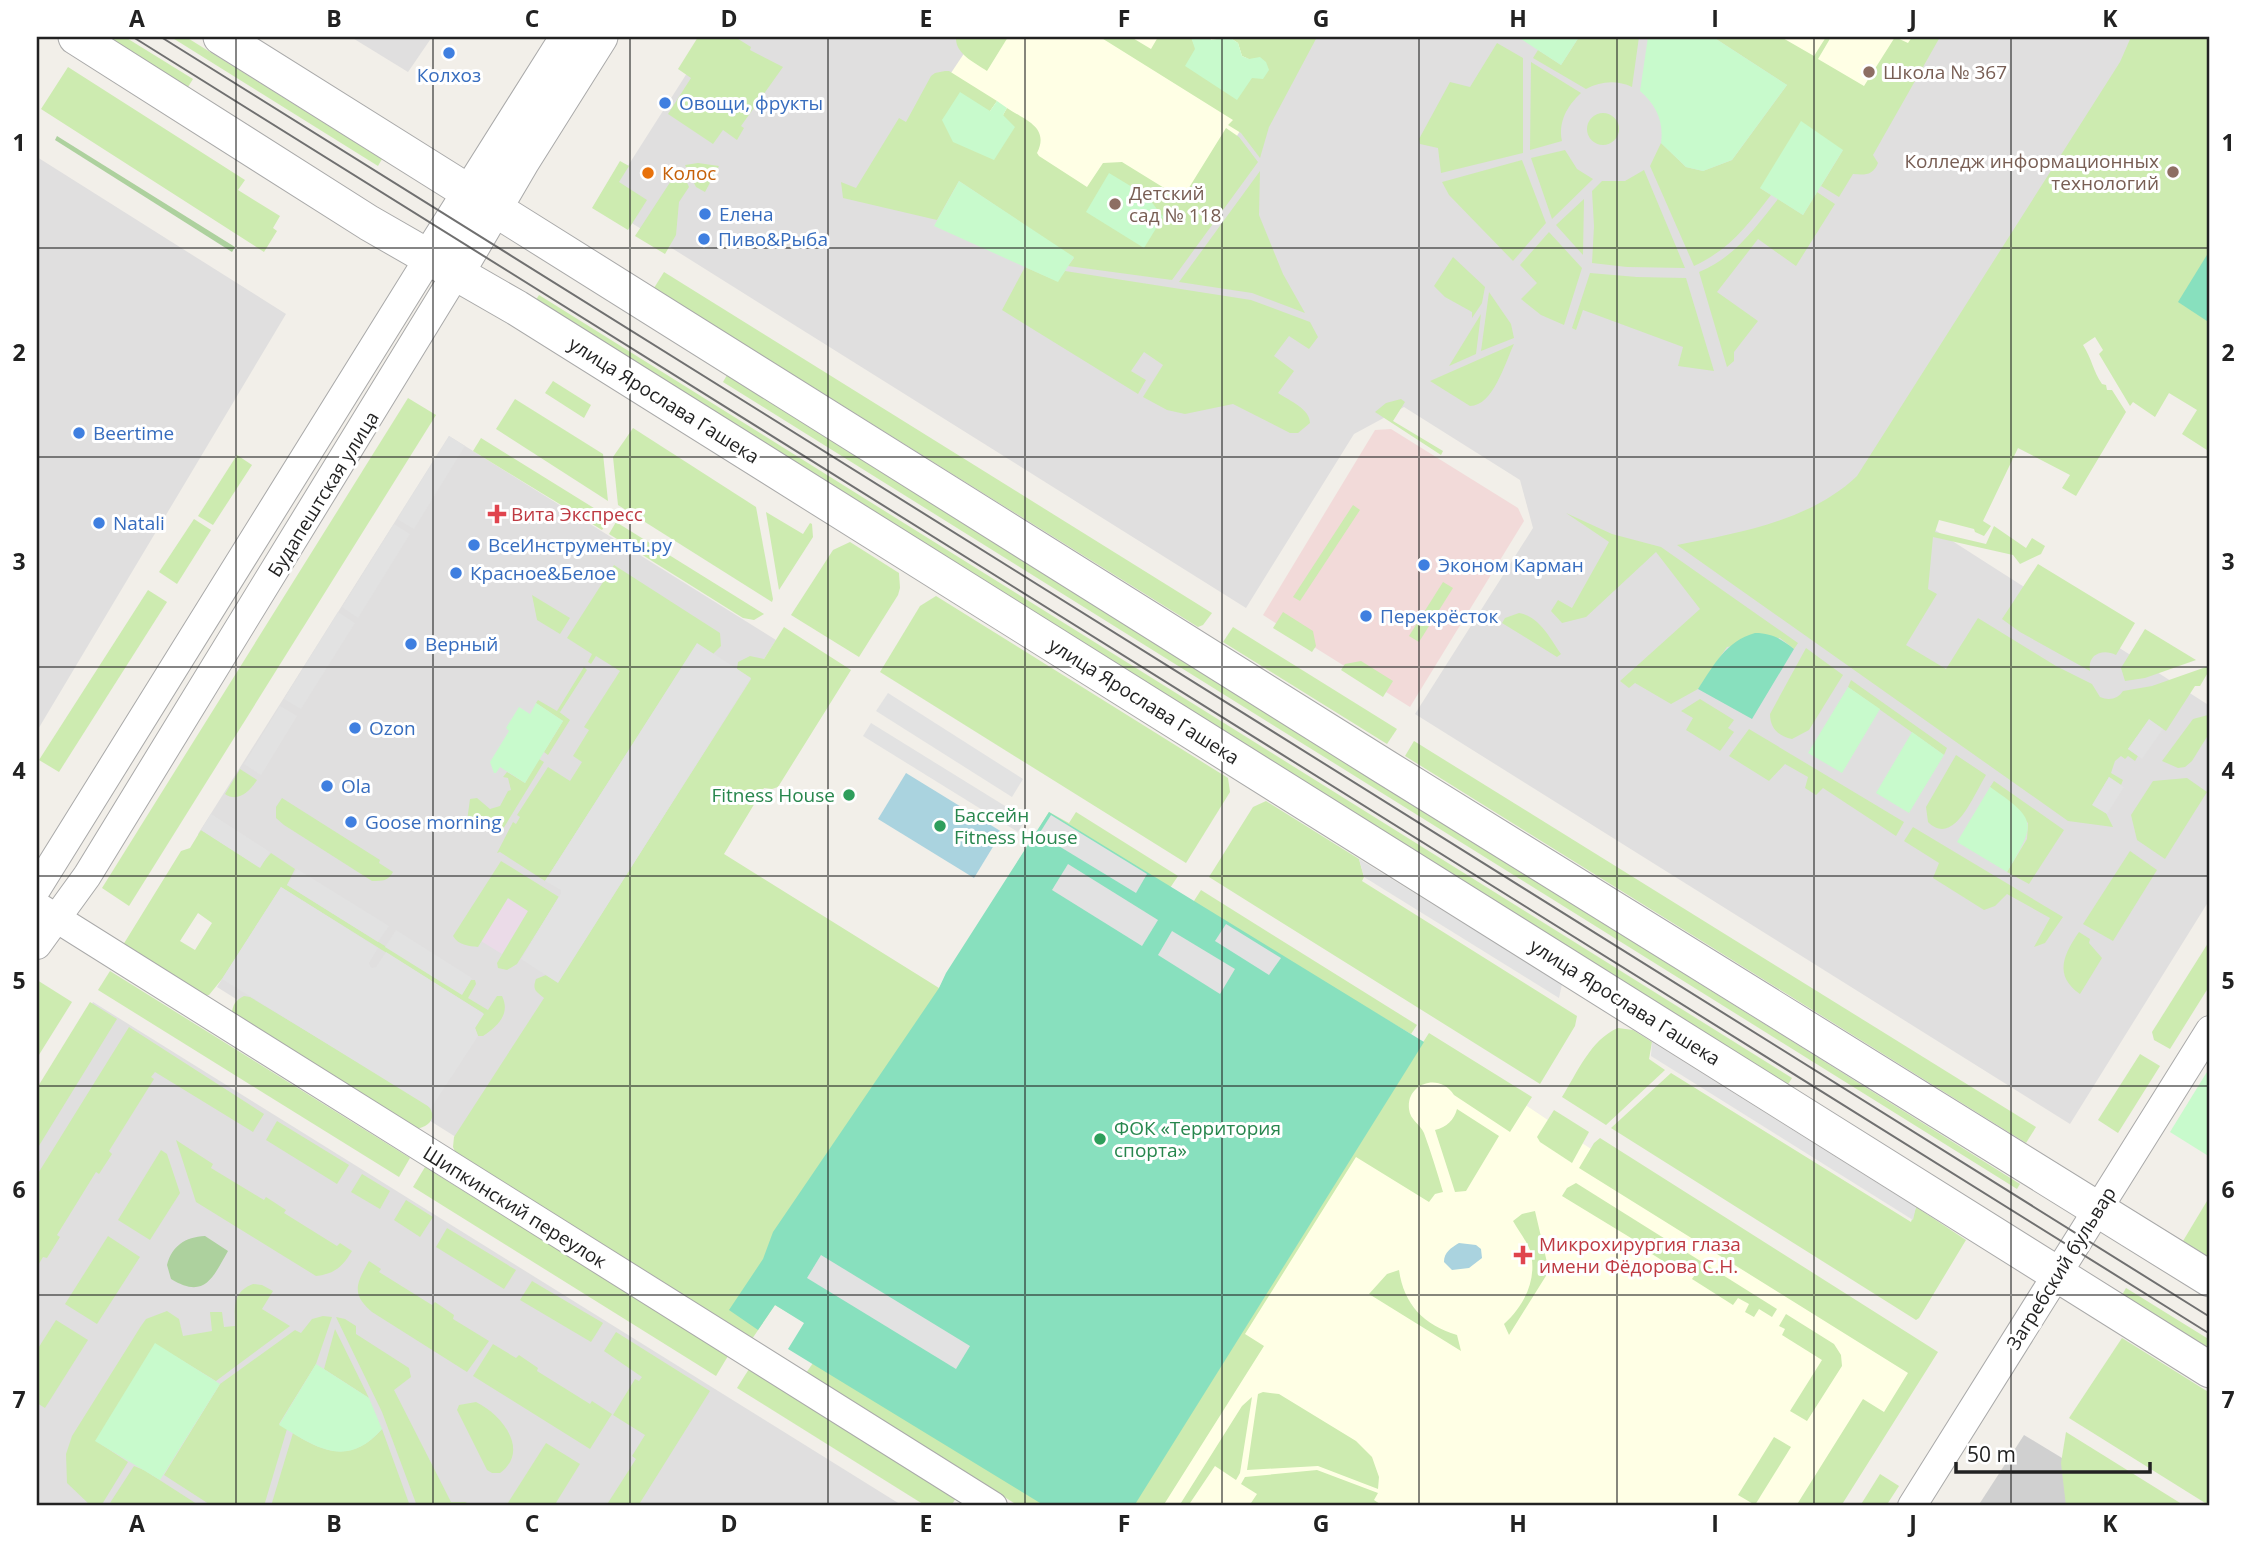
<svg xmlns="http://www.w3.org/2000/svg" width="2247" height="1543" viewBox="0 0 2247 1543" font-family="'Open Sans',sans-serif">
  <rect width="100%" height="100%" fill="#f2efe9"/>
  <!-- residential -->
  <g fill="#e0dfdf">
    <path d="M351,37H432L408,72Z"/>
    <path d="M710,37H2210L1921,521L2210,706V899L2070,1124L1415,714L1533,528L1520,480L1404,407L1354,434L1246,608L603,205Z"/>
    <path d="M37,157L286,314L37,731Z"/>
    <path d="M449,436L776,640L459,1139L217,987L222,979L198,834Z"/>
    <path d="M93,1002L903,1506H37V1091Z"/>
  </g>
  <!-- commercial -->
  <path fill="#f2dad9" d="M1391,429L1518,508L1524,521L1410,707L1263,615L1375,430Z"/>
  <!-- industrial -->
  <path fill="#ebdbe8" d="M507,898L528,911L502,954L481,941Z"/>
  <!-- education -->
  <g fill="#ffffe5">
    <path d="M975,37H1298L1151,275L913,130Z"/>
    <path d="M1769,37H1923L1892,108Z"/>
    <path d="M1426,1038L1588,1147L1922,1363L1832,1506H1134Z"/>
  </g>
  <!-- religious -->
  <path fill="#d0d0d0" d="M2024,1435L2141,1506H1978Z"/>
  <!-- grass -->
  <g fill="#cdebb0" fill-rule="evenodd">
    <path d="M107,37H125L193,79L188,87Z"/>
    <path d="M171,37H186L382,159L378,166Z"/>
    <path d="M698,37H735L751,47L750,50L783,67L741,126L744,128L737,140L723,130L713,144L668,114L691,78L678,69Z"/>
    <path d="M956,37H1008L987,71C974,62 955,54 956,37Z"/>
    <path d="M1100,37H1131L1151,49L1158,37H1191L1196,49L1249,59L1242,56L1238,43L1229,37H1317L1269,127L1260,158L1241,133L1228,125L1233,120Z"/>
    <path d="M1579,37H1639L1632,87C1617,80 1601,81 1586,89L1533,58L1538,50L1561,65Z"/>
    <path d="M1713,37H1781L1814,56L1826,37H1831L1818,59L1864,86L1895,37L1908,43L1912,37H1940L1873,155L1878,163C1873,176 1864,175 1853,174L1839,197L1821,186L1843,150L1760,188L1771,195C1747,226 1730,249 1694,266L1650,166L1661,143L1686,167L1703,171L1732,160L1787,85Z"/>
    <path d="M2131,37H2210V452L2182,434L2197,410L2169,393L2155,417L2133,402L2130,406L2099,354L2103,350L2095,337L2083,345C2092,359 2093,371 2102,384L2106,385L2107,390H2112L2126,412L2076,496L2062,488L2070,475L2018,448L1983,521L1991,526L1984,536L1975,532L1974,529L1939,520L1935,532L1986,544L1994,526L2026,548L2032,538L2045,546L2041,554L2020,564L2013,555L1933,537L1928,589L1937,594L1906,645L1946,669L1978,618L2056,666L2092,684L2100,697C2109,701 2118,699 2123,691L2152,686L2206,667L2210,669L2200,686H2195L2166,731L2149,720L2128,749L2138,756L2135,761L2128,756L2125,759L2121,756L2115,761L2111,773L2123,780L2121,785L2109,777L2093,805L2106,813L2113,827L2068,821L1677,545C1738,533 1810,521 1857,476L2120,62Z"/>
    <path d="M1497,43L1523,58V153L1441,173L1438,148L1420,144L1419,139L1450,82L1470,87Z"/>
    <path d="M1531,62L1581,93C1567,106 1558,122 1562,141L1530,150Z"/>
    <path d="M68,67L245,180L238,190L280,216L273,228L277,231L264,252L41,109Z"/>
    <path d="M945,71H949L997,101L990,111L942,120L1003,115L1007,108C1025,120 1050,127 1037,153L1039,156L1087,187L1103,163L1122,162L1182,199L1226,128L1239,137L1258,162L1172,280L1068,266L1074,258L959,181L937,220L843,198L841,182L856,188L899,118L906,122L931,76L935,73Z"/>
    <circle cx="1603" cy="129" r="16"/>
    <path d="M1565,150L1577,169L1593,179L1552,219L1531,158Z"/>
    <path d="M1522,160L1546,223L1513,261L1449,195L1442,182Z"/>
    <path d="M620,161L629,166L619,182L647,200L628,230L592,208Z"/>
    <path d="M698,163L719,166L705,192L696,187L685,165Z"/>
    <path d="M680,167L689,187L679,202L676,235L665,254L635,236Z"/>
    <path d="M1644,170L1685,268L1627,267L1592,263L1594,226L1592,191L1602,181H1625Z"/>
    <path d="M1260,171L1259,215L1283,274L1305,313L1252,293L1179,282Z"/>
    <path d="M1817,192L1835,204L1796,266L1758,239L1717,292L1758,321L1734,352V361L1727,367L1699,272C1734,258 1755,228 1778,199L1803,215Z"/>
    <path d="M1584,199L1583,255L1556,225Z"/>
    <path d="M1549,232L1582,268L1564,325L1541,315L1521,299L1537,283L1520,265Z"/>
    <path d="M1453,257L1485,287L1482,303L1472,318V312L1445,297L1434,286Z"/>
    <path d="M1025,267L1057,281L1065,271L1251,300L1310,322L1318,337L1309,349L1289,336L1274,356L1294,371L1278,393C1290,401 1310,409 1310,423L1298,433H1290L1233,404L1185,414L1167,410L1143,397L1163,365L1144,352L1131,371L1146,380L1138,394L1002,310Z"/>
    <path d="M664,272L1212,613L1203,625L1198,627L654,288Z"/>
    <path d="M1590,273L1637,277L1686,278L1714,371L1678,366L1683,347L1583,310L1576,330L1572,328Z"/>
    <path d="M1489,292L1511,324L1514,338L1481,351Z"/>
    <path d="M539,295L1792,1078L1787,1086L534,303Z"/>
    <path d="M1481,314L1476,354L1449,366Z"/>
    <path d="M1514,344C1505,363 1493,406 1470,406L1430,381Z"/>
    <path d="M727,375L2020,1184L2017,1189L723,382Z"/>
    <path d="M553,381L591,405L584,418L545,393Z"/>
    <path d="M408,398L436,415L129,906L102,888Z"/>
    <path d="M515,399L603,454L608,501L496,429Z"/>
    <path d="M1401,399L1405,402L1393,421L1443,451L1441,455L1375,412L1386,403Z"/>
    <path d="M633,428L756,507L773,599L772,602L618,505L613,457Z"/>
    <path d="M481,438L610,518L602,530L473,451Z"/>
    <path d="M237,455L252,465L213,525L198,516Z"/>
    <path d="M1353,505L1360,510L1300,601L1293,597Z"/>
    <path d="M766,512L803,534L810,523L812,524L813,537L779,590Z"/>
    <path d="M1566,513L1612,534L1661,547L1798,643L1794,649L1780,638L1727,647L1698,689L1671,704L1635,683L1629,688L1620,681L1700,609L1656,552L1586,617L1562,623L1551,611L1558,600L1572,608L1609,542Z"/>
    <path d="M194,519L211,530L177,584L159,572Z"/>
    <path d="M616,522L764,614L754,620L743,618L609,534Z"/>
    <path d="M850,542L899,573L900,588L898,595L859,657L791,615L833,550Z"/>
    <path d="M2038,564L2135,623L2116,655C2102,648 2087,655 2090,671L2020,632L2002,619Z"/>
    <path d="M614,565L720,633L721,646L713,654L697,644L545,881L500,852L497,853L513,822L516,824L520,817L517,815L548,767L570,781L582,762L573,756L589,730L584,727L620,671L596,656L591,664L588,662L592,654L567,638Z"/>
    <path d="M1443,582L1453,588L1419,642L1409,636Z"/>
    <path d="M148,590L167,602L59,772L39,760Z"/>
    <path d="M532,595L570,618L560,634L537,620Z"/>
    <path d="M936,596L1228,778L1230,792L1186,863L880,672L920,606Z"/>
    <path d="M1283,612L1313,631L1316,646L1312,652L1273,628Z"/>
    <path d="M1519,613C1539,616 1550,638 1561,654L1557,657L1502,623L1505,618Z"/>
    <path d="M784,627L851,670L778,787L772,789L764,788L724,854L939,988L1049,812L1069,823L1076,812L1178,876L1170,888L792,1315L775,1305L752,1339L456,1154L453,1147L454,1137L544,998C536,991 532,990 536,979L546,975L558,982L751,679L737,669L738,662L750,656L764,659Z"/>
    <path d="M1233,627L1397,729L1387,744L1223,642Z"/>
    <path d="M2145,629L2196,660L2145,678L2125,681L2121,668Z"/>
    <path d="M1806,648L1843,675L1809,730L1792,739C1778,736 1770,728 1770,714Z"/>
    <path d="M1361,661L1393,681L1383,697L1341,670L1345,664Z"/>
    <path d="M584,667L587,670L560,712L558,711L570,720L548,755L544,752L563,721L536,703L538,700L557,711Z"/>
    <path d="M1851,680L1947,748L1944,755L1848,687Z"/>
    <path d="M1700,699L1734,720L1728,728L1734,732L1720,751L1686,730L1693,718L1681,711Z"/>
    <path d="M2208,715L2210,716V732L2192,761L2185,767L2178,768L2162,761L2193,719Z"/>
    <path d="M1749,729L1904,822L1896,836L1823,788L1816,795L1805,788L1808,777L1785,764L1769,781L1729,756Z"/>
    <path d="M1414,741L2036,1127L2026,1143L1405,756Z"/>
    <path d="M1956,755L1986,775C1974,794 1954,848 1928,822L1926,807Z"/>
    <path d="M539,759L544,762L503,829L485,817L467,821L470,799L477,798L490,809L500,806L508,791L511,790L508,778L503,777L507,772L525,783Z"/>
    <path d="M240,769L257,780C250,791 238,803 225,794Z"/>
    <path d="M2187,778L2207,792L2165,859L2137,840L2131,815L2153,781Z"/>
    <path d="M1994,781L2064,830L2029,884L2007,872L2027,839L2028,823L1990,787Z"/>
    <path d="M282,798L380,860L379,863L393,872C388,881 383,881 372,881L284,825L276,818V807Z"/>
    <path d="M1266,801L1359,859L1364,877L1362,881L1577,1016L1575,1026L1540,1084L1209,877L1253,807Z"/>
    <path d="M1913,827L2063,917L2045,943L2034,947L2050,918L2007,894L1995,906L1984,910L1933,878L1939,863L1904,841Z"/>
    <path d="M201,830L259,867L271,853L295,869L287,885L462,994L471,980H475L476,984L468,998L488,1010L497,996H502C511,1014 497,1027 483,1036H478L475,1028L483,1013L281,887L222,979L209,995L202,996L123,945L181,851L190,848ZM198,913L212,923L195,950L180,941Z"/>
    <path d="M2130,851L2157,870L2113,941L2083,924Z"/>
    <path d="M501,861L559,897L517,964L507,970L498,968L497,963L528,911L508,898L478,947C469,946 458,945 453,936Z"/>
    <path d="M1201,890L1417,1025L1411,1034L1192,904Z"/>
    <path d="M2079,932L2090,939L2089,943L2102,958L2080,994C2053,975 2064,954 2079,932Z"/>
    <path d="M2210,940V985L2170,1049L2154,1040L2152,1032Z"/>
    <path d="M110,971L410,1158L399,1177L98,990Z"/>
    <path d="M37,980L72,1002L37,1058Z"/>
    <path d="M244,996L250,997L424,1102C439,1114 432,1127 415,1129L236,1017L232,1011C234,1003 236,1000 244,996Z"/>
    <path d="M90,1002L117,1019L37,1149V1088Z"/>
    <path d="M129,1027L264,1114L253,1132L155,1072L151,1077L154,1079L109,1151L112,1154L99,1174L96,1172L57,1235L60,1237L47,1258L43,1257L37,1267V1175Z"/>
    <path d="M1618,1028L1633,1030L1652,1042L1649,1059L1665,1070L1606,1125L1562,1097C1577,1073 1591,1039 1618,1028Z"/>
    <path d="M1429,1033L1532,1097L1510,1132L1454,1095C1440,1072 1406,1083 1409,1109C1410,1120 1420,1124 1424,1133C1431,1152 1437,1172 1443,1192L1435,1194L1429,1202L1356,1157L1245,1334L1264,1346L1163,1506H1122Z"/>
    <path d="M2140,1054L2160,1066L2118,1133L2098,1120Z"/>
    <path d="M1671,1073L1911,1222L1916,1207L1966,1240L1919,1318L1916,1320L1611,1128Z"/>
    <path d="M1457,1109L1499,1136L1466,1191L1455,1192L1435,1130C1447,1127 1454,1120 1457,1109Z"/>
    <path d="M1554,1110L1589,1132L1572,1163L1540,1142L1537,1137Z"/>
    <path d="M277,1121L349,1165L337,1184L266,1140Z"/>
    <path d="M1600,1138L1938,1352L1841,1506H1796L1863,1399L1884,1412L1908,1373L1579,1168L1594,1143Z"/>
    <path d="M176,1140L213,1164L211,1168L264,1200L266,1197L286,1210L284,1213L337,1246L340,1243L352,1251C343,1266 335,1274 316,1276L196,1202Z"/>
    <path d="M161,1150L167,1154L180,1193L150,1240L118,1220Z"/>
    <path d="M425,1167L728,1356L716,1376L413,1187Z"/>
    <path d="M362,1174L390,1191L380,1209L351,1192Z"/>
    <path d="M1576,1183L1777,1309L1772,1317L1759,1309L1754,1317L1745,1312L1749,1304L1738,1298L1733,1305L1692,1279L1697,1272L1688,1266L1682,1273L1652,1254L1656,1246L1647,1241L1643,1249L1631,1241V1238L1562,1196L1567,1188Z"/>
    <path d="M2210,1196V1258L2183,1241Z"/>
    <path d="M406,1200L433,1217L420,1237L394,1220Z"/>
    <path d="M1535,1211L1549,1271L1509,1335L1504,1324C1525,1305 1538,1278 1530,1250C1526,1240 1518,1230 1513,1221L1522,1214Z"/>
    <path d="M447,1228L516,1270L504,1289L436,1247Z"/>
    <path d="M108,1236L140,1257L97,1324L65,1304Z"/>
    <path d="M369,1261L381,1269L379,1272L432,1305L435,1302L454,1315L453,1319L489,1341L467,1372L372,1312C351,1294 356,1284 369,1261Z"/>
    <path d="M1399,1270C1404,1305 1424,1325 1457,1335L1461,1351L1369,1294L1387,1274Z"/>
    <path d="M532,1281L603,1323L591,1342L520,1300Z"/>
    <path d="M253,1284L262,1285L273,1291L262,1309L290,1326L216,1381L155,1344L96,1441L128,1462L101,1506H91L67,1483L66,1454L72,1436L141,1326L146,1319L167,1311L179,1319L183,1336L212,1331L210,1312H222L224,1327L235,1326C235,1307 232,1292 253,1284Z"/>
    <path d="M2126,1288L2210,1340V1350L2122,1295Z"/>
    <path d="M1786,1314L1834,1344L1841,1355L1842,1366L1807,1421L1790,1411L1822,1360L1782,1335L1785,1329L1779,1326Z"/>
    <path d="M323,1316L332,1317L316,1364L279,1424L287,1429L264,1506H212L164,1475L220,1384L295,1330L301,1333L312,1319Z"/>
    <path d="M336,1317L345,1319L356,1326V1334L409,1368L411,1377L394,1390L451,1502H465L474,1506H417L382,1412Z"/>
    <path d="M56,1320L88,1340L45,1408L37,1403V1350Z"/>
    <path d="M335,1329L369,1398L324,1369Z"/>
    <path d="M616,1332L710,1391L638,1506H606L636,1459L632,1456L645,1435L613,1415L635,1379L639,1381L642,1377L604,1351Z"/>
    <path d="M2122,1338L2210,1393V1506L2069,1418Z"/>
    <path d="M493,1344L516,1358L519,1355L538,1368L537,1371L590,1404L592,1401L612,1414L590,1449L473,1376Z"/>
    <path d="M813,1363L1086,1506H1019L806,1373Z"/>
    <path d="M749,1369L956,1498L951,1506H926L737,1388Z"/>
    <path d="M1263,1392L1279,1394L1356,1441L1372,1457L1379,1477L1378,1489L1318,1466L1247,1470L1258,1394Z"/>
    <path d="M1252,1397L1240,1473L1236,1480L1215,1466L1188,1506H1179L1242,1406Z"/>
    <path d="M476,1402C501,1414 531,1450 500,1473H492L487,1470L457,1410L459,1405Z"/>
    <path d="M382,1429L410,1506H271L293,1433C325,1454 353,1462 382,1429Z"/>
    <path d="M2066,1432L2185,1506H2066L2061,1463Z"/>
    <path d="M1774,1437L1791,1447L1755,1505L1738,1495Z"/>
    <path d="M546,1443L580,1464L554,1506H506Z"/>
    <path d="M134,1466L144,1470L200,1506H108Z"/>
    <path d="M1317,1470L1378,1493L1374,1500L1383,1506H1249L1257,1494L1241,1484L1245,1477Z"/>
    <path d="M1880,1474L1899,1486L1886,1506H1860Z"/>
  </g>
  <!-- forest -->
  <g fill="#add19e">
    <path d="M57,136L235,247L232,252L55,140Z"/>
    <path d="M205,1236L228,1251C213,1277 205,1300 171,1279L167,1265C172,1246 185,1237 205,1236Z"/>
  </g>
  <!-- park -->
  <g fill="#c8facc">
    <path d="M1191,37H1210L1211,40L1229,37L1238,43L1242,56L1249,59L1260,57L1266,62L1269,70L1263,79L1252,78L1237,100L1185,66L1195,49Z"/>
    <path d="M1518,37H1579L1561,65Z"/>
    <path d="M1648,37H1713L1787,85L1732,160L1703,171L1686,167L1661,143C1664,121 1656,105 1640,91Z"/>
    <path d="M960,92L990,111L997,101L1007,108L1003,115L1015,127L994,160L953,142L942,120Z"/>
    <path d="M1801,121L1843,150L1803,215L1760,188Z"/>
    <path d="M1109,173L1147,196L1163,217L1144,248L1086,212Z"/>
    <path d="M959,181L1074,257L1058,282L934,226Z"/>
    <path d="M1848,687L1880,709L1842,773L1808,753Z"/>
    <path d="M536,703L563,721L525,783L500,767L496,773H494L490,762L509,731L506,728L519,707L530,714Z"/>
    <path d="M1912,732L1944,755L1909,813L1876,793Z"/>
    <path d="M1990,787C2038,820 2036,823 2007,872L1957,842Z"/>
    <path d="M2210,1067V1157L2170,1132Z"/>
    <path d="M155,1343L220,1384L160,1480L95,1441Z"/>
    <path d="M316,1364L369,1398L382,1429C346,1470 316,1447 279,1425Z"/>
  </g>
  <!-- pitch -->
  <g fill="#88e0be">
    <path d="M2210,250V323L2178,302Z"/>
    <path d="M1755,633C1772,633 1781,639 1794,649L1752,719L1698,689C1714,665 1726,641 1755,633Z"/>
    <path d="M1049,812L1424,1042L1134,1506H1045L788,1349L804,1323L775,1305L758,1330L729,1310L763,1259L773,1232L939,988L946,973Z"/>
  </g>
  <!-- parking -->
  <g fill="#e2e2e2">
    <path d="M449,436L465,446L414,529L397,519Z"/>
    <path d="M394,524L410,534L358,618L342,607Z"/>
    <path d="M338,612L355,623L301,709L284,699Z"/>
    <path d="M697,643L751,678L558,983L521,959L561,893V890L545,881Z"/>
    <path d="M888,693L1023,779L1012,797L876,711Z"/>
    <path d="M280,706L297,716L261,775L244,764Z"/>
    <path d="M2149,719L2163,729L2142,759L2128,749Z"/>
    <path d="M871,723L1026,819L1018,832L863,736Z"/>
    <path d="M2109,777L2124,787L2107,814L2092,805Z"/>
    <path d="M211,814L270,852L260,868L201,830Z"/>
    <path d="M1051,815L1147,874L1136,893L1039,834Z"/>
    <path d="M1359,859L1562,984L1559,998L1364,877Z"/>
    <path d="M1068,864L1158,920L1142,946L1052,890Z"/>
    <path d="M297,869L389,926L378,942L287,885Z"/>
    <path d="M281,887L378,948L369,963L371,968L376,967L386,952L484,1014L475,1028L478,1036L431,1108L222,979Z"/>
    <path d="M1226,924L1281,958L1269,975L1215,941Z"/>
    <path d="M396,930L472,978L462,995L385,947Z"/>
    <path d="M1172,931L1235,969L1220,994L1158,955Z"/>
    <path d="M1652,1042L1916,1207L1913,1220L1651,1056Z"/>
    <path d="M821,1255L970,1346L956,1369L807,1278Z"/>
  </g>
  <!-- water -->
  <g fill="#aad3df">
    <path d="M906,773L1002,832L974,878L878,819Z"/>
    <path d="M1459,1243L1476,1245L1481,1249L1482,1258L1469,1268L1452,1270L1444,1262C1444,1252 1451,1248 1459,1243Z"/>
  </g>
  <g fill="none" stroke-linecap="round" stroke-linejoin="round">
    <!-- minor casing -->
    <g stroke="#a9a9a9" stroke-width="30">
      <g id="minor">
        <path d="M37,888L430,256"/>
        <path d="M37,906L993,1506"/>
        <path d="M37,945L87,876L457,272"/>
        <path d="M1912,1506L2210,1030"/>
      </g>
    </g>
    <!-- tertiary casing -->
    <g stroke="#a9a9a9" stroke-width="37">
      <g id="tertiary">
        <path d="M76,37L369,223L517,308L2210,1370"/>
        <path d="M221,37L1385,767L2210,1279"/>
        <path d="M430,256L568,37"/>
        <path d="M457,272L522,161L600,37"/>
      </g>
    </g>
    <!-- minor -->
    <use href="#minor" stroke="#fff" stroke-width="28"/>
    <!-- tertiary -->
    <use href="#tertiary" stroke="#fff" stroke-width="35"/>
    <!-- tram -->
    <g stroke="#707070" stroke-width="2">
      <path d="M133,37L2210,1334"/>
      <path d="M161,37L2210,1317"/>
    </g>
  </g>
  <!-- grid -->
  <path fill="none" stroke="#222" stroke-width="2" stroke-opacity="0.55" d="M236,37V1506M433,37V1506M630,37V1506M828,37V1506M1025,37V1506M1222,37V1506M1419,37V1506M1617,37V1506M1814,37V1506M2011,37V1506M37,248H2210M37,457H2210M37,667H2210M37,876H2210M37,1086H2210M37,1295H2210"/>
  <!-- markers -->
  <g fill="#3f7fe0" stroke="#fff" stroke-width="2.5">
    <circle cx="449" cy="53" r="7"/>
    <circle cx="665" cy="103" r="7"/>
    <circle cx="705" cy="214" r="7"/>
    <circle cx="704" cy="239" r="7"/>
    <circle cx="79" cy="433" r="7"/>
    <circle cx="99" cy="523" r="7"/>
    <circle cx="474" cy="545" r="7"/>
    <circle cx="1424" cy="565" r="7"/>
    <circle cx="456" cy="573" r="7"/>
    <circle cx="1366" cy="616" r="7"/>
    <circle cx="411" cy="644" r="7"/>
    <circle cx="355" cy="728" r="7"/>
    <circle cx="327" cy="786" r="7"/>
    <circle cx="351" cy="822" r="7"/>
  </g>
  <g fill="#8d6e63" stroke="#fff" stroke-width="2.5">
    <circle cx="1869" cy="72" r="7"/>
    <circle cx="2173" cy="172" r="7"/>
    <circle cx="1115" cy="204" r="7"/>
  </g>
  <circle fill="#e8710a" stroke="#fff" stroke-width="2.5" cx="648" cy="173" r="7"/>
  <g fill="#e0444e" stroke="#fff" stroke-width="2.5">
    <path d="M493.5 503.5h7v7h7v7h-7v7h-7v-7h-7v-7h7z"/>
    <path d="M1519.5 1244.5h7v7h7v7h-7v7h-7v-7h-7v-7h7z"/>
  </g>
  <g fill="#2e9e5b" stroke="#fff" stroke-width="2.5">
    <circle cx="849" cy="795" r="7"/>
    <circle cx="940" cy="826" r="7"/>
    <circle cx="1100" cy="1139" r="7"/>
  </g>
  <g text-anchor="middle" stroke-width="6" stroke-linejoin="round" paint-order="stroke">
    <!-- education labels -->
    <g font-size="19" fill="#785e54" stroke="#fff" text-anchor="start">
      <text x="1883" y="79">Школа № 367</text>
      <text x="2159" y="168" text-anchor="end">Колледж информационных<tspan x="2159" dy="22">технологий</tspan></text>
      <text x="1129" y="200">Детский<tspan x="1129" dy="22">сад № 118</tspan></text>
    </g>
    <!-- shop labels -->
    <g font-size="19" fill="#366cbe" stroke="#fff" text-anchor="start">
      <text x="449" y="82" text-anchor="middle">Колхоз</text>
      <text x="679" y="110">Овощи, фрукты</text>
      <text x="719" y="221">Елена</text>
      <text x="718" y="246">Пиво&amp;Рыба</text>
      <text x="93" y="440">Beertime</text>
      <text x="113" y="530">Natali</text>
      <text x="488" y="552">ВсеИнструменты.ру</text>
      <text x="1438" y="572">Эконом Карман</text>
      <text x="470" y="580">Красное&amp;Белое</text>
      <text x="1380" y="623">Перекрёсток</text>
      <text x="425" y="651">Верный</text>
      <text x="369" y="735">Ozon</text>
      <text x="341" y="793">Ola</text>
      <text x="365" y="829">Goose morning</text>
    </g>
    <!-- food labels -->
    <g font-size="19" fill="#c56008" stroke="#fff" text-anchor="start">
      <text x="662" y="180">Колос</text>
    </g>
    <!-- street labels -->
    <g font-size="19" fill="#222" stroke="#fff">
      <text transform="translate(664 400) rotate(32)" y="7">улица Ярослава Гашека</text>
      <text transform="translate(323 494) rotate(-58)" y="7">Будапештская улица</text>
      <text transform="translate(1144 701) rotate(32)" y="7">улица Ярослава Гашека</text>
      <text transform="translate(1625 1002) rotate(32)" y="7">улица Ярослава Гашека</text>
      <text transform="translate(515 1207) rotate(32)" y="7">Шипкинский переулок</text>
      <text transform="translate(2061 1268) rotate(-58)" y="7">Загребский бульвар</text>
    </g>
    <!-- health labels -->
    <g font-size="19" fill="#be3a42" stroke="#fff" text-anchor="start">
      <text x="511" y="521">Вита Экспресс</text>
      <text x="1539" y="1251">Микрохирургия глаза<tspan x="1539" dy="22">имени Фёдорова С.Н.</tspan></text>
    </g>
    <!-- leisure labels -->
    <g font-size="19" fill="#27864d" stroke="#fff" text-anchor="start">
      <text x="835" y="802" text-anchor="end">Fitness House</text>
      <text x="954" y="822">Бассейн<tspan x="954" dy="22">Fitness House</tspan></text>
      <text x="1114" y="1135">ФОК «Территория<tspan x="1114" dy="22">спорта»</tspan></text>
    </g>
  </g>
  <!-- border -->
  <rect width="2247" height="1543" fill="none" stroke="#ffffff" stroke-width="77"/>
  <!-- scale -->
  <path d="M1956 1462v10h194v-10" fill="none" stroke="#222222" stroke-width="3.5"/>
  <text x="1967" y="1462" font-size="21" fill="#222222" stroke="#ffffff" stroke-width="5" paint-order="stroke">50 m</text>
  <rect x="38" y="38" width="2170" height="1466" fill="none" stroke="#222" stroke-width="2.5"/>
  <g font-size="23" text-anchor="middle" font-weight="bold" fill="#222">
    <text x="137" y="27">A</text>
    <text x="334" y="27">B</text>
    <text x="532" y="27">C</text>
    <text x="729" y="27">D</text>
    <text x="926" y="27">E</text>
    <text x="1124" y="27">F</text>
    <text x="1321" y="27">G</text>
    <text x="1518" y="27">H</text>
    <text x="1715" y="27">I</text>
    <text x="1913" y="27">J</text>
    <text x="2110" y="27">K</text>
    <text x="19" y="151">1</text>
    <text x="2228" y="151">1</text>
    <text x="19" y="361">2</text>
    <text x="2228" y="361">2</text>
    <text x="19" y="570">3</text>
    <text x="2228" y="570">3</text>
    <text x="19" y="779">4</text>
    <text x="2228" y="779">4</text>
    <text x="19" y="989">5</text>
    <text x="2228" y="989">5</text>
    <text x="19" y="1198">6</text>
    <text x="2228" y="1198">6</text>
    <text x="19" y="1408">7</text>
    <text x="2228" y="1408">7</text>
    <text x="137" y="1532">A</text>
    <text x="334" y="1532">B</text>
    <text x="532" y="1532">C</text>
    <text x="729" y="1532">D</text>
    <text x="926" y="1532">E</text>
    <text x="1124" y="1532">F</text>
    <text x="1321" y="1532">G</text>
    <text x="1518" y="1532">H</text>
    <text x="1715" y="1532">I</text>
    <text x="1913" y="1532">J</text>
    <text x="2110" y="1532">K</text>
  </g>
</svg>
